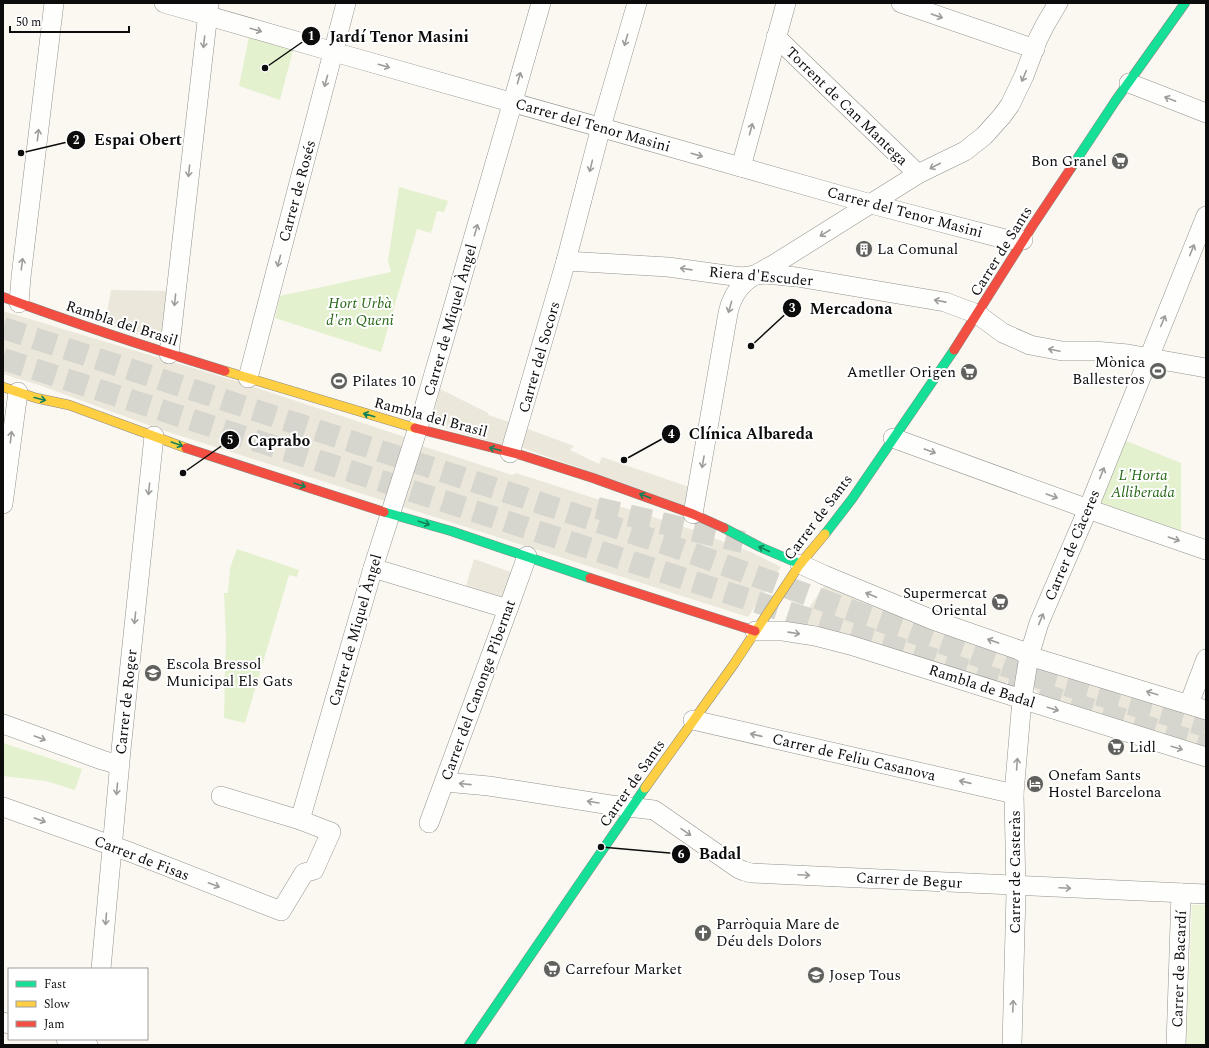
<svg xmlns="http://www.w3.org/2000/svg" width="1209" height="1048" viewBox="0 0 1209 1048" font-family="Spectral,serif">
  <rect width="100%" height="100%" fill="#faf8f0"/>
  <!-- green -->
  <g fill="#e3f1ce">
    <path d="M249,37L293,50L280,100L239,86Z"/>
    <path d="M399,187L448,201L444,212L437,211L431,233L417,229L381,352L275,318L280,296L391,272L388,261Z"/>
    <path d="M1124,440L1181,463V532L1100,502Z"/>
    <path d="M237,549L299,570L297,577L289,575L245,723L224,718L226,638L224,593H228L230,568Z"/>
    <path d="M3,743L82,769L75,790L46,781L3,776Z"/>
  </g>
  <!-- pitch -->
  <path fill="#edf5d8" d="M1192,905H1206V1045H1186Z"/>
  <!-- plaza -->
  <g fill="#ebe7db">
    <path d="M111,290L168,291L164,343L105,324Z"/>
    <path d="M3,311L236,381L414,440L422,446L512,475L516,473L690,529L751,552L781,567L748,617L162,430L39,385L3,374Z"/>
    <path d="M440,389L488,413V415L512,423L506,446L431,424Z"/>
    <path d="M525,428L574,446L570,450L599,464L602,457L692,488L689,507L520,447Z"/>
    <path d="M474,559L511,572L502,597L466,586Z"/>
    <path d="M824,586L924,625L1009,654L1021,667L1017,679L999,685L818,626L798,624Z"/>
    <path d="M1043,669L1206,715V750L1043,699L1031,685L1033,672Z"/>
  </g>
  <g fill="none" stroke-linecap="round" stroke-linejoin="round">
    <!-- primary-tunnel -->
    <g stroke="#d6d5ce" stroke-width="22" stroke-dasharray="22 11" stroke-linecap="butt">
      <path d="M3,328L666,544L1034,676L1206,726"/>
      <path d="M3,359L1026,689L1206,745"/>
      <path d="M597,508L743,542"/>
    </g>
    <!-- street casing -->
    <g stroke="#93928f" stroke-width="20">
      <g id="street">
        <path d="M164,3L334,52L871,204L1005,239L1023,240"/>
        <path d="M901,3L1035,49"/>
        <path d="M776,37L918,174"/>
        <path d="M1129,83L1206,113"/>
        <path d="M741,167L786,3"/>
        <path d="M566,261L668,267L741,277L765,274L797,277L945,302L977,314L1003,333L1030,345L1062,351H1094L1128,354L1206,368"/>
        <path d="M19,303L21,277L54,3"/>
        <path d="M169,354L209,4"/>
        <path d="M248,378L346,3"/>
        <path d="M893,438L1088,509L1206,550"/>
        <path d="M510,453L566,261L601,127L637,3"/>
        <path d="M3,504L18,392"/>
        <path d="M693,514L728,313C734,285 750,277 773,265L918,174L965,151L984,136L1002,116L1010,105L1024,76L1038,39L1045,25L1058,3"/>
        <path d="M800,564L824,575L933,620L1019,650L1029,656L1206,710"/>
        <path d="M373,568L508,609"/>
        <path d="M755,631H783L815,636L850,645L1206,757"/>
        <path d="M1189,704L1206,659"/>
        <path d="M693,720L1014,794"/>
        <path d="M3,724L102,760L119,765"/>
        <path d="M445,782L489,786L611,805L654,810L739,869L744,871L751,873L1206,894"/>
        <path d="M3,807L130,852L281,911L304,873L314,870L331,832L300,820L221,796"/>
        <path d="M300,820L373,568L422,415L511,108L541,3"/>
        <path d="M429,823L508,609L527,556"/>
        <path d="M101,969L121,750L154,436"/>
        <path d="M3,1022L9,1024"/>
        <path d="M66,1039L88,1045"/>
        <path d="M1012,1045L1016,893L1014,794L1022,699L1029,656L1039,623L1088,509L1206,216"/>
        <path d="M1176,1045L1181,893"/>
      </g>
    </g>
    <!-- fast casing -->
    <g stroke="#8a8985" stroke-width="10">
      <g id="fast">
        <path d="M1071,168L1116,100L1185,3"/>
        <path d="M384,512L451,531L590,578"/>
        <path d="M724,528L760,547L800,564"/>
        <path d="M825,534L852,499L954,350"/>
        <path d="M469,1045L645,788"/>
      </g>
    </g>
    <!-- slow casing -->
    <g stroke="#8a8985" stroke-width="10">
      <g id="slow">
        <path d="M225,371L415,428"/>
        <path d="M3,387L36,398L69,405L186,448"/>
        <path d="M645,788L734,664L800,564L825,534"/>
      </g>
    </g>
    <!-- jam casing -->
    <g stroke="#8a8985" stroke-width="10">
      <g id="jam">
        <path d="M3,297C76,324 150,348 225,371"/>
        <path d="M954,350L1033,225L1071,168"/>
        <path d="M415,428L521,455L593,478L693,514L724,528"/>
        <path d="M186,448L384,512"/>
        <path d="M590,578L755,631"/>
      </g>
    </g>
    <!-- street -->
    <use href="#street" stroke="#fefefd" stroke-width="19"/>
    <!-- fast -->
    <use href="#fast" stroke="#16e098" stroke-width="9"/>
    <!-- slow -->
    <use href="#slow" stroke="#ffcf43" stroke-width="9"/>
    <!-- jam -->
    <use href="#jam" stroke="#f24e42" stroke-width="9"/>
  </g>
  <!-- one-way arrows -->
  <defs><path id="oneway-shaft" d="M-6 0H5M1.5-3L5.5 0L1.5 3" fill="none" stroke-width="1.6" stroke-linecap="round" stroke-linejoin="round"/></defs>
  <g stroke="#9d9d9d">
    <use href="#oneway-shaft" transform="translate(937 16) rotate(19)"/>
    <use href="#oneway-shaft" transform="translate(256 30) rotate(16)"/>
    <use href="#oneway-shaft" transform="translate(626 40) rotate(106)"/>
    <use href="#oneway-shaft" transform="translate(204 42) rotate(97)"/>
    <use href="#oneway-shaft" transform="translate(384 66) rotate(16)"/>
    <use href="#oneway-shaft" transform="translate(1024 76) rotate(113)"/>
    <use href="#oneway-shaft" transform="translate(519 78) rotate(-74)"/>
    <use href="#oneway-shaft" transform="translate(326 81) rotate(105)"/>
    <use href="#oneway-shaft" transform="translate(1170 99) rotate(-158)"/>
    <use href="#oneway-shaft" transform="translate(751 129) rotate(-75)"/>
    <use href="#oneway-shaft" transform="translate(38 135) rotate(-83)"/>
    <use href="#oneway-shaft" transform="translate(697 155) rotate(16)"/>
    <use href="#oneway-shaft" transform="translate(591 166) rotate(104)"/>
    <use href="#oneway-shaft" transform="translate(935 166) rotate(153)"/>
    <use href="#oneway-shaft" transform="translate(189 171) rotate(96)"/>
    <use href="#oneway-shaft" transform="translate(476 230) rotate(-74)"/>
    <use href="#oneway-shaft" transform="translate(825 233) rotate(148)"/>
    <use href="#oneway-shaft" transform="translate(1192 250) rotate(-68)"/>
    <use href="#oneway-shaft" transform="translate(279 261) rotate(105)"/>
    <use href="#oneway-shaft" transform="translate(22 264) rotate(-83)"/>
    <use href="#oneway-shaft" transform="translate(686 269) rotate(-172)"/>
    <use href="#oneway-shaft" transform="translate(175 300) rotate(96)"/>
    <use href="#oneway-shaft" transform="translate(940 301) rotate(-169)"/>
    <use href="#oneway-shaft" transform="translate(730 307) rotate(106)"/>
    <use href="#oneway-shaft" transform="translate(1163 321) rotate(-67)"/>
    <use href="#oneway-shaft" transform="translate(1054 350) rotate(-168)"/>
    <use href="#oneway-shaft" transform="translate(11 437) rotate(-83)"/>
    <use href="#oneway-shaft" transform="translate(930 451) rotate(20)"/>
    <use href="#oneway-shaft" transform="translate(703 462) rotate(100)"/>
    <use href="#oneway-shaft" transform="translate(1102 473) rotate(-68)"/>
    <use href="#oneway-shaft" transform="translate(149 489) rotate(96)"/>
    <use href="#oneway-shaft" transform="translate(1052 496) rotate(20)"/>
    <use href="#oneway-shaft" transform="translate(1174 539) rotate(19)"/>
    <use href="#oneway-shaft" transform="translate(871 595) rotate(-157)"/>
    <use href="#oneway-shaft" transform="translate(135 618) rotate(96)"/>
    <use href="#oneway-shaft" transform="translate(1041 619) rotate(-68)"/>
    <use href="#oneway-shaft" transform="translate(794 633) rotate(8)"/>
    <use href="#oneway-shaft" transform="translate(993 641) rotate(-161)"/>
    <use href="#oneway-shaft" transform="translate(1152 693) rotate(-163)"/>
    <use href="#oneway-shaft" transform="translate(1053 709) rotate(17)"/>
    <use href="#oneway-shaft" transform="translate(756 735) rotate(-167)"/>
    <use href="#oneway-shaft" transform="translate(40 738) rotate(20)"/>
    <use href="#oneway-shaft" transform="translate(1177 748) rotate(17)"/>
    <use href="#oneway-shaft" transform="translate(1017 764) rotate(-86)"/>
    <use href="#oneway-shaft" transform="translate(965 782) rotate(-167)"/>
    <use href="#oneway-shaft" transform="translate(465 784) rotate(-174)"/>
    <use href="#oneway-shaft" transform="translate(117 789) rotate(95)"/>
    <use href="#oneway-shaft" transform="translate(593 802) rotate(-171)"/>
    <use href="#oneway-shaft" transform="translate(40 820) rotate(20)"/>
    <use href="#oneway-shaft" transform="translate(686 832) rotate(35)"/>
    <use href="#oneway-shaft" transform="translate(804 875) rotate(3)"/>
    <use href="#oneway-shaft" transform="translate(214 885) rotate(21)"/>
    <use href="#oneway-shaft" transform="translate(1065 888) rotate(3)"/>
    <use href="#oneway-shaft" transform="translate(106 919) rotate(95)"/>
    <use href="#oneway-shaft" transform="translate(1013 1006) rotate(-88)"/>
  </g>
  <g stroke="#128159">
    <use href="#oneway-shaft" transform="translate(40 399) rotate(14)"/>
    <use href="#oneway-shaft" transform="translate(369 415) rotate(-164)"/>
    <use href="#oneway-shaft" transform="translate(177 444) rotate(20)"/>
    <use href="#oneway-shaft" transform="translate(495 449) rotate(-166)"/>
    <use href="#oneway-shaft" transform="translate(300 485) rotate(18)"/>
    <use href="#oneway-shaft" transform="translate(645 496) rotate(-160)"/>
    <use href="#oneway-shaft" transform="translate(424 523) rotate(18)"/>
    <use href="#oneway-shaft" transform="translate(764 549) rotate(-155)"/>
  </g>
  <!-- icons -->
  <defs>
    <g id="supermarket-disc" transform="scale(0.9)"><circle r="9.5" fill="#5f5f5c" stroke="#fff"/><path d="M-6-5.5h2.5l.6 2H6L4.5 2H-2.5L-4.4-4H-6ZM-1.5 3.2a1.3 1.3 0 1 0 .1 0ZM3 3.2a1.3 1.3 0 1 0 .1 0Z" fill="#fff"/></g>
    <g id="building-disc" transform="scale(0.9)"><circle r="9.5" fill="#5f5f5c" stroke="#fff"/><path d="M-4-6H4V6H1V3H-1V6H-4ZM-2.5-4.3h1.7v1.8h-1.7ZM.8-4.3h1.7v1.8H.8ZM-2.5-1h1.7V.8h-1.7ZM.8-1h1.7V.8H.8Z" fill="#fff"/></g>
    <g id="stadium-disc" transform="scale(0.9)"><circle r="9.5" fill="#5f5f5c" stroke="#fff"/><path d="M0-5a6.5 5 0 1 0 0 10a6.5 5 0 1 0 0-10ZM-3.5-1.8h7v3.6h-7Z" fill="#fff"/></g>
    <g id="school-disc" transform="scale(0.9)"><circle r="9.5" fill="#5f5f5c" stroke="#fff"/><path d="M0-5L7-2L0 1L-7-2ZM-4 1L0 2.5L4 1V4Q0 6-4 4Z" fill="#fff"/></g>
    <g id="hotel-disc" transform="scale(0.9)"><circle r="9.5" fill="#5f5f5c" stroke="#fff"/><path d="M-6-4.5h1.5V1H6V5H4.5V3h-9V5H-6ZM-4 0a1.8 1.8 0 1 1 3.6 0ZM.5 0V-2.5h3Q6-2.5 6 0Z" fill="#fff"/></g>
    <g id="church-disc" transform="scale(0.9)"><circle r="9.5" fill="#5f5f5c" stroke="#fff"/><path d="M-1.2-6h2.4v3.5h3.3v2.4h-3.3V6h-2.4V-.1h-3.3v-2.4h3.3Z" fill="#fff"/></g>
  </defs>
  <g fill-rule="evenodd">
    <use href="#supermarket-disc" x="1120" y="161"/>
    <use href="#building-disc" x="864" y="249"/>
    <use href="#stadium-disc" x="1158" y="371"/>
    <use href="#supermarket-disc" x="969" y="372"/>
    <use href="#stadium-disc" x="339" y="381"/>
    <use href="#supermarket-disc" x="1000" y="602"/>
    <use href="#school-disc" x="153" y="673"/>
    <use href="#supermarket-disc" x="1116" y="747"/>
    <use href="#hotel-disc" x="1035" y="784"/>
    <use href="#church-disc" x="703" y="933"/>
    <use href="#supermarket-disc" x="552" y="969"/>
    <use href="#school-disc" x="816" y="975"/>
  </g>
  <g text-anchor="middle" stroke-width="4" stroke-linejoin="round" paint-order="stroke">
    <!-- street labels -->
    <g font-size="15" fill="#0c0c0c" stroke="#fff">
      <text transform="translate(847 106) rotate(44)" y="5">Torrent de Can Mantega</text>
      <text transform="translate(593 125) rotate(16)" y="5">Carrer del Tenor Masini</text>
      <text transform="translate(297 191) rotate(-75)" y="5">Carrer de Rosés</text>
      <text transform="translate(905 212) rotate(15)" y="5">Carrer del Tenor Masini</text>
      <text transform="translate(1001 251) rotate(-58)" y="5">Carrer de Sants</text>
      <text transform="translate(761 276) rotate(5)" y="5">Riera d'Escuder</text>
      <text transform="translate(450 320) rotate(-74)" y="5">Carrer de Miquel Àngel</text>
      <text transform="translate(122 323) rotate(18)" y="5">Rambla del Brasil</text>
      <text transform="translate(539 357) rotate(-74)" y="5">Carrer del Socors</text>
      <text transform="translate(431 417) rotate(15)" y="5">Rambla del Brasil</text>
      <text transform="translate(818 517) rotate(-53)" y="5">Carrer de Sants</text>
      <text transform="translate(1072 545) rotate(-67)" y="5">Carrer de Càceres</text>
      <text transform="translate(355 630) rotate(-74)" y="5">Carrer de Miquel Àngel</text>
      <text transform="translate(982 686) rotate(18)" y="5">Rambla de Badal</text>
      <text transform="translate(478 690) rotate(-70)" y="5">Carrer del Canonge Pibernat</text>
      <text transform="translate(126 702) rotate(-84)" y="5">Carrer de Roger</text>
      <text transform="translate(854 757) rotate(13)" y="5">Carrer de Feliu Casanova</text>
      <text transform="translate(632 783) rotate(-55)" y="5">Carrer de Sants</text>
      <text transform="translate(142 858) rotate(21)" y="5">Carrer de Fisas</text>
      <text transform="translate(1015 872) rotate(-90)" y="5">Carrer de Casteràs</text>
      <text transform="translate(909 880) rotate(3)" y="5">Carrer de Begur</text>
      <text transform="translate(1179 969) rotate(-88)" y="5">Carrer de Bacardí</text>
    </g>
    <!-- poi labels -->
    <g font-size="15" fill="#0c0c0c" stroke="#fff" text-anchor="start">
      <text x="1107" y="166" text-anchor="end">Bon Granel</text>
      <text x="877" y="254">La Comunal</text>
      <text x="1145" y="367" text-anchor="end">Mònica<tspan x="1145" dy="17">Ballesteros</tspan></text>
      <text x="956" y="377" text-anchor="end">Ametller Origen</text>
      <text x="352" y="386">Pilates 10</text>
      <text x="987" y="598" text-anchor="end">Supermercat<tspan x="987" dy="17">Oriental</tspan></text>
      <text x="166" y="669">Escola Bressol<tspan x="166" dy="17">Municipal Els Gats</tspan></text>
      <text x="1129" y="752">Lidl</text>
      <text x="1048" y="780">Onefam Sants<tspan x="1048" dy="17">Hostel Barcelona</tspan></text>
      <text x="716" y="929">Parròquia Mare de<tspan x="716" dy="17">Déu dels Dolors</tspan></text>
      <text x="565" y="974">Carrefour Market</text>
      <text x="829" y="980">Josep Tous</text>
    </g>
    <!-- park labels -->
    <g font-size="15" font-style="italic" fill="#286818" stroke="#fff">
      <text x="360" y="308">Hort Urbà<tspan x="360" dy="17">d'en Queni</tspan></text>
      <text x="1143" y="480">L'Horta<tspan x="1143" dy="17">Alliberada</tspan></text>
    </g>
  </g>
  <!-- callouts -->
  <path fill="none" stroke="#0c0c0c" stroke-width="1.5" d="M265 68L311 36M21 153L76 140M751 346L792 308M624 460L671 434M183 473L230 440M601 847L681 854"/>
  <g fill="#0c0c0c" stroke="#fff" stroke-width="1.5">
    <circle cx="265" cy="68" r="4"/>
    <circle cx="21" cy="153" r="4"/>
    <circle cx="751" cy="346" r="4"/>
    <circle cx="624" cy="460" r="4"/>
    <circle cx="183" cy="473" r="4"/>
    <circle cx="601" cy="847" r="4"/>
    <circle cx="311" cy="36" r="10"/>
    <circle cx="76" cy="140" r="10"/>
    <circle cx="792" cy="308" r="10"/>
    <circle cx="671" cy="434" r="10"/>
    <circle cx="230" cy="440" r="10"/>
    <circle cx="681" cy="854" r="10"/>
  </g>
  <g font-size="12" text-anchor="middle" font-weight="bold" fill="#fff">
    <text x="311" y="40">1</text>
    <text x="76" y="144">2</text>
    <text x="792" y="312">3</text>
    <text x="671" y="438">4</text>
    <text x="230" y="444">5</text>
    <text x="681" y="858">6</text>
  </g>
  <g font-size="16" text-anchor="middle" font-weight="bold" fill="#0c0c0c" stroke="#fff" stroke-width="4" stroke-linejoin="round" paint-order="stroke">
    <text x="399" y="42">Jardí Tenor Masini</text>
    <text x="138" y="145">Espai Obert</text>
    <text x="851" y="314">Mercadona</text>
    <text x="751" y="439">Clínica Albareda</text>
    <text x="279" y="446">Caprabo</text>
    <text x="720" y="859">Badal</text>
  </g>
  <!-- border -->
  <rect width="1209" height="1048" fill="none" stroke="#0c0c0c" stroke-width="8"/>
  <!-- legend -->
  <rect x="8" y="968" width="140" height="72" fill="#ffffff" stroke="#9e9e9e"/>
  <rect x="16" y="981" width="20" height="6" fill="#16e098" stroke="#9e9e9e"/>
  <text x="44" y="988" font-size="12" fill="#0c0c0c">Fast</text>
  <rect x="16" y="1001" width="20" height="6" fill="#ffcf43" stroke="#9e9e9e"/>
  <text x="44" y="1008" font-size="12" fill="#0c0c0c">Slow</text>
  <rect x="16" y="1021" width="20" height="6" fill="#f24e42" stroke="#9e9e9e"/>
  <text x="44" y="1028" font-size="12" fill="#0c0c0c">Jam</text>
  <!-- scale -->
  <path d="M10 26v6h119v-6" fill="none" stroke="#0c0c0c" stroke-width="2"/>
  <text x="16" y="26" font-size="12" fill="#0c0c0c" stroke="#ffffff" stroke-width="3" paint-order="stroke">50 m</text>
</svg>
